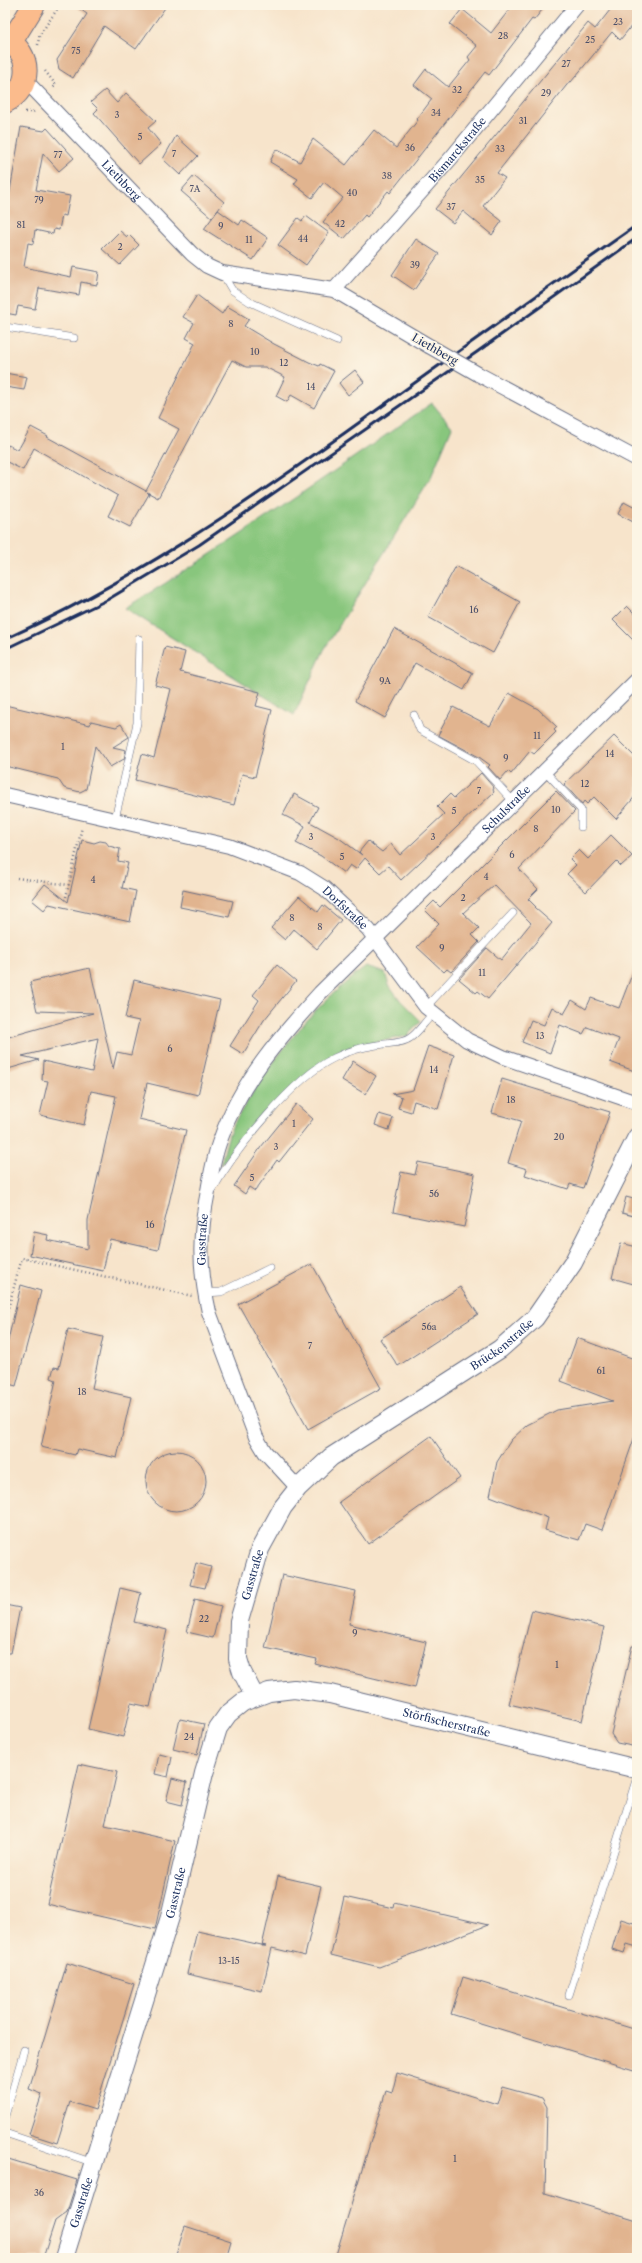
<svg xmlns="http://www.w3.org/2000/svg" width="642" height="2263" viewBox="0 0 642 2263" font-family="'Libre Caslon Text',serif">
  <rect width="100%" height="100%" fill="#fcf5e5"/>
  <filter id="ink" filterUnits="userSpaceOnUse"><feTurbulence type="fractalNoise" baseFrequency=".025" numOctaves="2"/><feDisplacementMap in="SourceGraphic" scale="8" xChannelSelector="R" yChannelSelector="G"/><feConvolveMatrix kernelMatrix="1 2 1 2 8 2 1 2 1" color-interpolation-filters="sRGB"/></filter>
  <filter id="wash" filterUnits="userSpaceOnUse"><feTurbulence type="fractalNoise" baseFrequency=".012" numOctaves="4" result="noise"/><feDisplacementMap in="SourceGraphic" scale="16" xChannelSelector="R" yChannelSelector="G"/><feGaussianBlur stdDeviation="0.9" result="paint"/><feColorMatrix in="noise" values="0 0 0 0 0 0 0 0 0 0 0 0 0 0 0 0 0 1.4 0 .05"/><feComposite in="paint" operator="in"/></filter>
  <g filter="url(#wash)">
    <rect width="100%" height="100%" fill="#f7e4cb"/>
    <!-- green -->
    <g fill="#88c67d" stroke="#527a6e">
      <path d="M432,403L452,427L431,477L324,650L294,715L125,608C231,544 331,473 432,403Z"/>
      <path d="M366,967L385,973L389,985L400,1000L421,1021L407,1036L348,1048L334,1054L258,1122L220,1166C223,1156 226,1145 229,1134C235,1119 245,1106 253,1092C284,1045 320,999 366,967Z"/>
    </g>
    <g id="blocks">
      <!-- building -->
      <g fill="#e1b48f">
        <path d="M74,5H167L136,49L104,26L73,78L59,69L57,60L87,14Z"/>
        <path d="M513,5H546L534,20L532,19L489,75L485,72L390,193L388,191L367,217L365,215L344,239L323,222L343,198L324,182L312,198L294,184L298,179L270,162L276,149L300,162L313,139L346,165L374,130L396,148L418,120L417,119L432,99L414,85L426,69L448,87L470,60L468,57L477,46L450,24L462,9L491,33Z"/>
        <path d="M614,5H637V19L620,40L612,32L571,82L570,81L497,173L505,178L483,206L502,221L492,235L463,211L453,223L435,209L588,23L595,29Z"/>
        <path d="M105,90L117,103L126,93L156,121L148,128L161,144L139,164L94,113L98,109L91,102Z"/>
        <path d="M21,127L44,131L47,128L74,158L59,171L43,153L36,190L70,196L66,216L62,215L59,230L54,229L53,234L35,230L33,244L28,243L24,267L71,277L73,267L99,272L97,285L81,282L79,295L39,288L35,309L18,306L16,315L5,313V220Z"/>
        <path d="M176,136L198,156L180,175L163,159Z"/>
        <path d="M194,176L224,202L212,218L181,191Z"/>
        <path d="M218,210L239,225L242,220L268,238L253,260L204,229Z"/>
        <path d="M306,216L329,233L306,265L278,245L298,218L302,221Z"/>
        <path d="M120,231L127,237L129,235L139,245L120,265L102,249Z"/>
        <path d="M416,239L439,254L414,290L392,275Z"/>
        <path d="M197,295L222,314L227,306L249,319L244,326L274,344L309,362L319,366L320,364L334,371L314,408L291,395L287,402L276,396L285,377L265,367H246L232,360L158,498L147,492L149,494L130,527L108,516L118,496L34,448L23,470L5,461V452L8,445L18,450L31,427L48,436L47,437L146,491L179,429L158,418L195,343L186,338L194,323L183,317Z"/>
        <path d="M355,370L364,382L348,395L339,383Z"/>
        <path d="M5,373L27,377L24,390L5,387Z"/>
        <path d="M624,502L637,509V524L618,514Z"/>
        <path d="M456,566L520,602L493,653L428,617Z"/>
        <path d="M627,606L637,616V644L613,620Z"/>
        <path d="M394,629L473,673L464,690L415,663L385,718L355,701Z"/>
        <path d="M165,647L185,652L180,672L260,692L256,706L272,710L255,777L242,774L234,805L135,780L142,754L154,758L171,689L155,685Z"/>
        <path d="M509,693L538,709L557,727L554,730L556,732L534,754L530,751L511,774L508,771L500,780L488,767L490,765L479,757L438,735L453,707L490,726Z"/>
        <path d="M5,705L90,725L91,721L116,727L121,724L129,737L113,747L126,750L124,759L110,767L95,746L86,789L80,792L64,788L58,779L5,766Z"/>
        <path d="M614,736L637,759V794L616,819L594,797L587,804L584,801L582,804L564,784Z"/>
        <path d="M481,773L494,788L493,790L494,792L401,880L388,866L380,873L365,858L356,869L350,865L344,873L321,856L296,843L305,826L283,815L294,794L318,807L310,822L339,838L362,855L359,852L368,841L382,852L391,844L400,855L444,814L437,807L450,794L454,798Z"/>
        <path d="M556,791L575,811L519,869L538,889L528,899L536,907L535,908L552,923L488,999L478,991L476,993L459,979L487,948L501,960L531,923L494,885L463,913L479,928L472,935L479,942L451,972L447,969L444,972L417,947L439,924L425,910L434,901L440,907Z"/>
        <path d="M611,835L632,856L621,866L616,861L586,892L567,874L576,865L570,859L579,850L588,859Z"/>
        <path d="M82,840L94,843L100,841L106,842L109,846L120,849L118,861L128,863L122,888L136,891L130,922L49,904L44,910L32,900L45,884L68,902Z"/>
        <path d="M183,890L233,901L229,917L180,907Z"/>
        <path d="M299,896L318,912L323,905L341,920L317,949L294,929L285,940L271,928Z"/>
        <path d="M636,964L637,1072L610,1062L619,1039L587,1027L583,1034L560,1025L550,1053L522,1042L531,1020L544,1025L552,1007L564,1014L572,1000L586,1009L591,998L619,1008Z"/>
        <path d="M277,965L296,981L264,1020L243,1054L230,1046L259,1000L253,995Z"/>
        <path d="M90,968L113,1069L117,1052L131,1055L139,1021L125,1018L134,980L220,1000L198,1095L147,1083L139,1119L186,1130L158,1250L110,1239L103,1271L30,1255L34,1232L48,1235L47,1240L88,1249V1220L116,1096L91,1091L84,1125L40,1115L48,1081L42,1080L43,1061L92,1072L98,1038L22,1056L39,1060L8,1069L5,1060V1038L93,1013L37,1011L30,982Z"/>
        <path d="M428,1046L454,1055L438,1109L414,1101L411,1112L398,1108L402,1097L392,1094L413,1090Z"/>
        <path d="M353,1061L376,1076L365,1094L342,1080Z"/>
        <path d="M502,1079L610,1112L583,1188L570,1184L568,1189L525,1175L527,1169L508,1163L521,1121L492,1113Z"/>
        <path d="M296,1104L313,1119L279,1162L277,1160L255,1191L249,1187L245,1194L234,1186L261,1147Z"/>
        <path d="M379,1114L393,1118L389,1130L375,1125Z"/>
        <path d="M418,1162L475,1174L464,1227L393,1212L401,1172L415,1175Z"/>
        <path d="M626,1197L637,1200V1217L622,1213Z"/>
        <path d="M621,1243L637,1247V1285L612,1278Z"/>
        <path d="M312,1264L381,1388L308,1429L238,1304Z"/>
        <path d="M21,1285L41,1291L16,1386L5,1383V1353Z"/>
        <path d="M460,1287L478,1314L398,1366L380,1339Z"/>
        <path d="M68,1329L103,1337L92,1388L131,1397L117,1458L77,1449L75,1455L41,1447L56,1380L51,1378L54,1367L59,1368Z"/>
        <path d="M577,1338L637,1360V1430L602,1530L585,1524L579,1540L545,1530L548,1518L490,1496L497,1462L511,1440L527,1425L557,1410L613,1401L561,1381Z"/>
        <path d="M431,1436L460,1478L368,1544L339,1502Z"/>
        <circle cx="176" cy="1481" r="30"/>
        <path d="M196,1563L211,1567L205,1588L190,1585Z"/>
        <path d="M282,1575L356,1591L349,1624L426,1642L415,1688L315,1664L317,1659L265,1648Z"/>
        <path d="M120,1588L141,1593L134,1622L167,1630L150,1707L131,1703L123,1737L88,1729Z"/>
        <path d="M195,1599L221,1606L213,1638L187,1632Z"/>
        <path d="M5,1605L20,1608L11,1653H5Z"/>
        <path d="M532,1610L604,1627L582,1721L509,1704Z"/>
        <path d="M632,1646H637V1747L617,1743L611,1734Z"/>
        <path d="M180,1719L204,1724L197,1755L173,1749Z"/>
        <path d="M159,1754L172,1757L168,1777L155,1774Z"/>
        <path d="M79,1764L117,1772L105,1825L175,1841L155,1929L47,1904Z"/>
        <path d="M172,1778L187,1782L182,1805L166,1801Z"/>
        <path d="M278,1876L321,1886L305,1956L272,1948L262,1991L187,1974L197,1931L266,1946H262Z"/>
        <path d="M344,1897L393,1908L394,1903L488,1925L379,1967L331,1955Z"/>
        <path d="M621,1919L637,1924V1947L627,1944L624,1953L612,1949Z"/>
        <path d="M67,1963L134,1984L95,2110L70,2102L57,2143L29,2134L42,2094L29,2089Z"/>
        <path d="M463,1977L637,2030V2071L451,2014Z"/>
        <path d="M397,2073L497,2104L502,2087L542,2098L547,2107L545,2193L637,2221V2258H335L386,2091L392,2093Z"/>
        <path d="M5,2158L77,2180L67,2212L55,2221L43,2258H14L5,2255Z"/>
        <path d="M185,2226L231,2241L226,2258H175Z"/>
      </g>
    </g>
  </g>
  <g filter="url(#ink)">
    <use href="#blocks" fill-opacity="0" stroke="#686e84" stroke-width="1"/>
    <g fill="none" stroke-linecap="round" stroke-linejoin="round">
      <!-- service casing -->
      <g stroke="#686e84" stroke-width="8">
        <g id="service">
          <path d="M222,273L232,290L250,302L337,341"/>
          <path d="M5,327L74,338"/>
          <path d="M414,715L420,730L476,761L514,802"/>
          <path d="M545,771L581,810V827"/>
          <path d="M115,819L137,723L139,639"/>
          <path d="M426,1007L513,913"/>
          <path d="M213,1189C235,1150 294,1077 334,1058C348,1051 362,1047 377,1045C387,1043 402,1044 410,1038C418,1033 425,1021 433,1014"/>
          <path d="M205,1293L221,1292L270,1268"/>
          <path d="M569,1995L637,1777"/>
          <path d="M5,2116L24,2050"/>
          <path d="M5,2133L94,2163"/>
        </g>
      </g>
      <!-- minor casing -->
      <g stroke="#686e84" stroke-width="16">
        <g id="minor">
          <path id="s1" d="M25,80L192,254L207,266L222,273L334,290L429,346"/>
          <path id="s2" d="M334,290L452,157L577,5"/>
          <path d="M478,374L637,459"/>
          <path id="s3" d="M5,795L229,846L300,873L324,888L368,929L426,1007L467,1040L503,1057L637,1103"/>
          <path id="s4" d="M298,1488L265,1452L256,1437L209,1312C199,1268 199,1235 208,1191C211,1174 214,1155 221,1138C240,1082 281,1036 320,993L637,680"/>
        </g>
      </g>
      <!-- tertiary casing -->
      <g stroke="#686e84" stroke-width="20">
        <g id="tertiary">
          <path id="s5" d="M255,1697L242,1672L238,1659L239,1621L260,1549L283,1507L298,1488L331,1457L500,1349L535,1318L573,1263L637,1137"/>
          <path id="s6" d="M64,2258L170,1917L204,1773L218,1728L228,1714L243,1702L269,1692L294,1689L330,1694L637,1769"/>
        </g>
      </g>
      <!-- primary casing -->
      <g stroke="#686e84" stroke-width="24">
        <g id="primary">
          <path d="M5,39C33,53 32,89 5,102"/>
          <path d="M11,42L34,5"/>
        </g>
      </g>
      <!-- path -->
      <g stroke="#686e84" stroke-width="2.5" stroke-dasharray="1 3" stroke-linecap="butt">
        <path d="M5,11L10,5"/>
        <path d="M38,45L39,36L60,5"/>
        <path d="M45,71L56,85L52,89"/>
        <path d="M25,112H33L35,110"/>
        <path d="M17,878L69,885"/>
        <path d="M66,897L82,827"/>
        <path d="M5,1319L22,1258L192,1296"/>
      </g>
      <!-- service -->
      <use href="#service" stroke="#fff" stroke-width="7"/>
      <!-- minor -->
      <use href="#minor" stroke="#fff" stroke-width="14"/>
      <!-- tertiary -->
      <use href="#tertiary" stroke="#fff" stroke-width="18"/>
      <!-- primary -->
      <use href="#primary" stroke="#fbbb8c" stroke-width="22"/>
      <!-- rail -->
      <g stroke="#1b2f5e" stroke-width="3">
        <path d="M5,639C127,584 237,510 346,432C443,363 539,293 637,225"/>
        <path d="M5,649L107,600L199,545L477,352L637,238"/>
      </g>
      <!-- minor-bridge casing -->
      <g stroke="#686e84" stroke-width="16" stroke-linecap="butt">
        <path id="minor-bridge" d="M429,346L478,374"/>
      </g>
      <!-- minor-bridge -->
      <use href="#minor-bridge" stroke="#fff" stroke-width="14"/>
    </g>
  </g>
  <g text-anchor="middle" stroke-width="3.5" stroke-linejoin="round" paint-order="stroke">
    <!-- number labels -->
    <g font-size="9" fill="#4c506a">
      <text x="618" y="25">23</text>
      <text x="503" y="39">28</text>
      <text x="590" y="43">25</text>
      <text x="76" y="54">75</text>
      <text x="566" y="67">27</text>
      <text x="457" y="93">32</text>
      <text x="546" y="96">29</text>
      <text x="436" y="116">34</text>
      <text x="117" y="118">3</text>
      <text x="523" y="124">31</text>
      <text x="140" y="140">5</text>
      <text x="410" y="151">36</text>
      <text x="500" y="152">33</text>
      <text x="174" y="157">7</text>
      <text x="58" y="158">77</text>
      <text x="387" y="179">38</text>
      <text x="480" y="183">35</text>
      <text x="195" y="192">7A</text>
      <text x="352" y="196">40</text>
      <text x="39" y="203">79</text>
      <text x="451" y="210">37</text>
      <text x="340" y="227">42</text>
      <text x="21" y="228">81</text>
      <text x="221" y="229">9</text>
      <text x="303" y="242">44</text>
      <text x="249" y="243">11</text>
      <text x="120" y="250">2</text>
      <text x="415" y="268">39</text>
      <text x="231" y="327">8</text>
      <text x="255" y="355">10</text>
      <text x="284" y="366">12</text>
      <text x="311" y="390">14</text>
      <text x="474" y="613">16</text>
      <text x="385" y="684">9A</text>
      <text x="537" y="739">11</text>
      <text x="63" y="750">1</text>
      <text x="610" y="757">14</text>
      <text x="506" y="761">9</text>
      <text x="585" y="787">12</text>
      <text x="479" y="794">7</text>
      <text x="556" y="813">10</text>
      <text x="454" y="814">5</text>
      <text x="536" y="832">8</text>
      <text x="311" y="840">3</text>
      <text x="433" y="840">3</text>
      <text x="512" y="858">6</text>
      <text x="342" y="860">5</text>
      <text x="486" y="880">4</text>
      <text x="93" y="883">4</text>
      <text x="463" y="901">2</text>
      <text x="292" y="921">8</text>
      <text x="320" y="930">8</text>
      <text x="442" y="951">9</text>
      <text x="482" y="976">11</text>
      <text x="540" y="1039">13</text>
      <text x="170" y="1052">6</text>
      <text x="434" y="1073">14</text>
      <text x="511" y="1103">18</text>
      <text x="294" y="1127">1</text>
      <text x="559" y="1140">20</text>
      <text x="276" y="1150">3</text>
      <text x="252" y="1181">5</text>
      <text x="434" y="1197">56</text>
      <text x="150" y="1228">16</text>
      <text x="429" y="1330">56a</text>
      <text x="310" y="1349">7</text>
      <text x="601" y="1374">61</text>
      <text x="82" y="1395">18</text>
      <text x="204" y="1622">22</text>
      <text x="355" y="1636">9</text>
      <text x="557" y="1668">1</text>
      <text x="189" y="1740">24</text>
      <text x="229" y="1964">13-15</text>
      <text x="455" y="2162">1</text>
      <text x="39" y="2196">36</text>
    </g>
    <!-- street labels -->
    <g font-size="11" fill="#1b2f5e" stroke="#fcf5e5">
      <text dy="4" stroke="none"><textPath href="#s2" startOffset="187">Bismarckstraße</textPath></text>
      <text dy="4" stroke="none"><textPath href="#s1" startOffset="139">Liethberg</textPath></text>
      <text transform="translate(435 349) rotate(30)" y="4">Liethberg</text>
      <text dy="4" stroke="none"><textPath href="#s4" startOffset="815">Schulstraße</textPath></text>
      <text dy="4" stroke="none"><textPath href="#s3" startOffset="363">Dorfstraße</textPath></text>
      <text dy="4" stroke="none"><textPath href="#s4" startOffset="273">Gasstraße</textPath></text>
      <text dy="4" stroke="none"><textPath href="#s5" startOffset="477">Brückenstraße</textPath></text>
      <text dy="4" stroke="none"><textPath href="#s5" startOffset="128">Gasstraße</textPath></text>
      <text dy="4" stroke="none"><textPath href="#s6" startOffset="798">Störfischerstraße</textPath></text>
      <text dy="4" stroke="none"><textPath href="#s6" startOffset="382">Gasstraße</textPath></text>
      <text dy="4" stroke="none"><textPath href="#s6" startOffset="58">Gasstraße</textPath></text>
    </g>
  </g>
  <!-- margin -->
  <rect width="642" height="2263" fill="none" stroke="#fcf5e5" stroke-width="20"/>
</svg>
